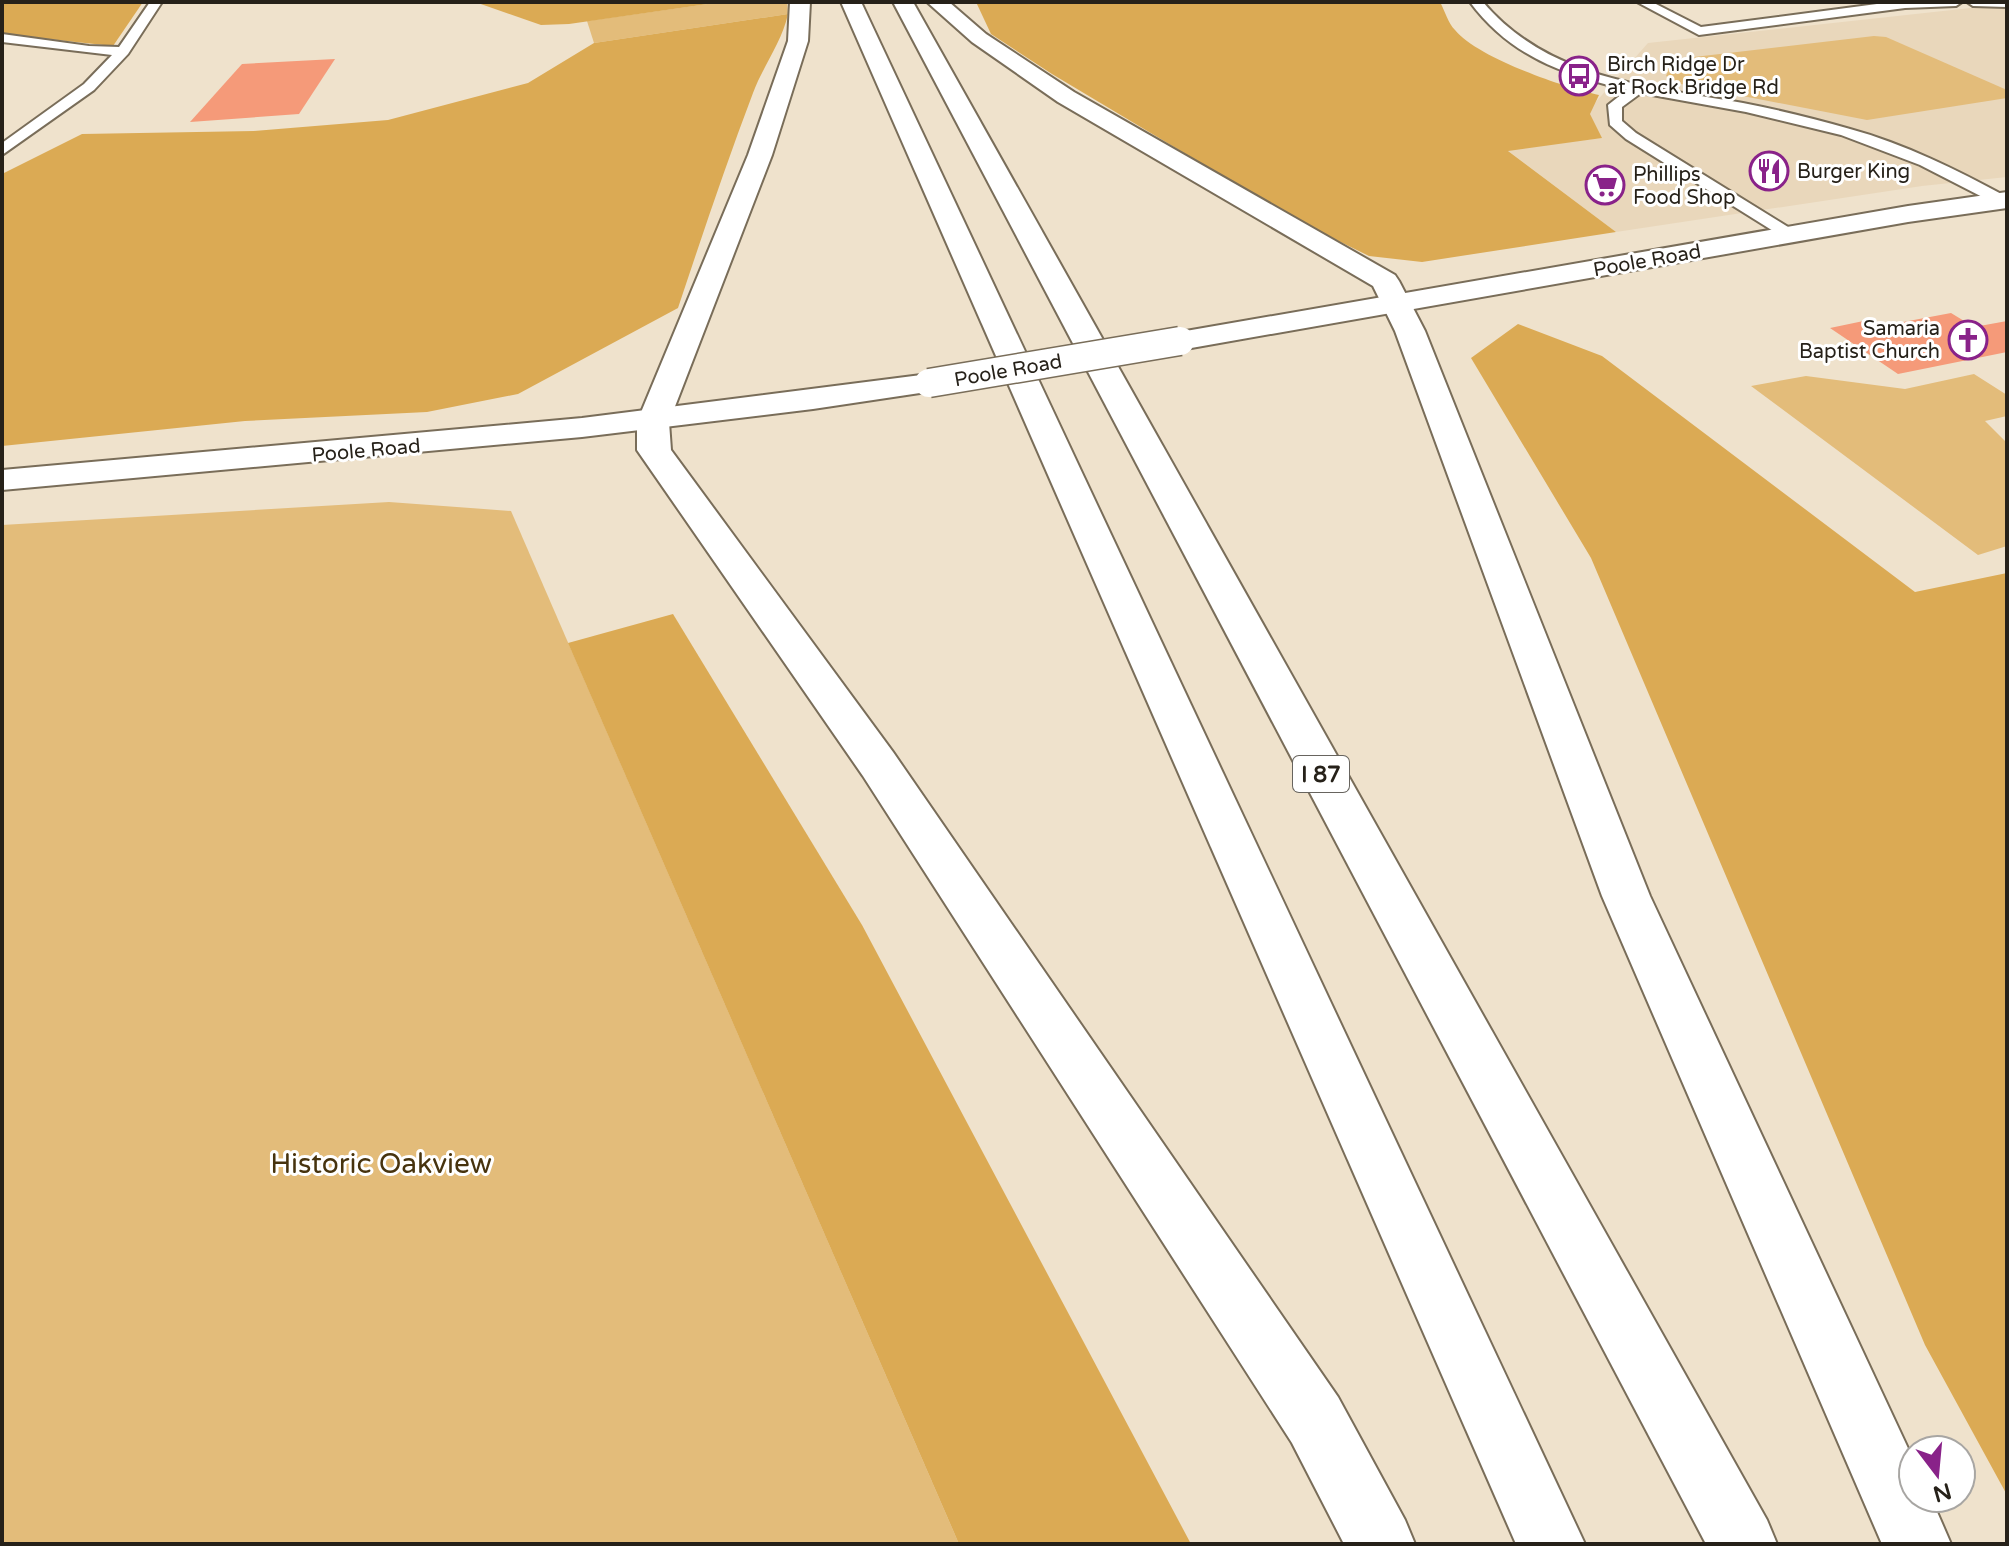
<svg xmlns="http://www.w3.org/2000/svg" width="2009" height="1546" viewBox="0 0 2009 1546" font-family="'Varela Round',sans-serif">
  <rect width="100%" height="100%" fill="#efe2cc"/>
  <!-- built -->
  <path fill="#e9d7bb" d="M2007,4V177L1922,186L1616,232L1507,150L1601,138L1589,114L1594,104L1648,43Z"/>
  <!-- green -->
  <g fill="#e3bc7a">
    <path d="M722,2H787L788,14L594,43L587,21Z"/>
    <path d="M1874,36L1886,37L2007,90V98L1867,120L1681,84L1666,76L1669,69L1694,57Z"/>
    <path d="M1974,374L2007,395V416L1985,421L2007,443V546L1978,555L1751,386L1806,376L1905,389Z"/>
    <path d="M389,502L511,511L959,1544H2V525Z"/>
  </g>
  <!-- forest -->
  <g fill="#dbaa54">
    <path d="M2,2H143L113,46L2,34Z"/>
    <path d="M475,2H722L569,24L541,25Z"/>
    <path d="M976,2H1440C1445,11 1448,23 1455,30C1478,58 1563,87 1599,95L1590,114L1602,138L1508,151L1616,232L1422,262L1369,256L1298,221L1052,74L991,34Z"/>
    <path d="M788,14C782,42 763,66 753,93C726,164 702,236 678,308L518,394L427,412L245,421L2,446V174L82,134L254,131L388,120L528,83L594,43Z"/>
    <path d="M1518,324L1602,356L1915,592L2007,573V1495L1925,1345L1591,558L1471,358Z"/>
    <path d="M673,614L862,925L1191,1544H959L568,643Z"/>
  </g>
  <!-- building -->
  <g fill="#f59a79">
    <path d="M335,59L299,114L190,122L242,64Z"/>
    <path d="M1951,313L1974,327L2007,321V352L1898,374L1830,328L1873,319L1882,326Z"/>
  </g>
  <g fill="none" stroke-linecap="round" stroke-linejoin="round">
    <!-- minor casing -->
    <g stroke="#796d59" stroke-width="4">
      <g id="minor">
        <path d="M150,2H162L128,54L94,90L2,155V143L84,84L112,55L2,42V34L89,46L119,47Z"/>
        <path d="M1470,2H1483C1549,80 1649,86 1743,103C1779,110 1815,119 1850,129C1905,144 1957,170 2007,197V205L1996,204L1920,165L1841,135L1746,112L1641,93L1622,107V121L1636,133L1801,235L1792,240L1786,239L1626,139L1610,125L1608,105L1627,90C1563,74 1511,57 1470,2Z"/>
        <path d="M1637,2H1652L1701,27L1892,2H1962L1956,6L1905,8L1699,35Z"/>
        <path d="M1967,2H2007V7L1973,6Z"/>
      </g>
    </g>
    <!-- primary casing -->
    <g stroke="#796d59" stroke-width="4">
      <g id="primary">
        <path d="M2007,192V208L1908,222L1180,350L1169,347L1165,341L1169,335L1180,332L1908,206Z"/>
        <path d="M929,374L940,376L945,383L940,390L813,409L582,437L2,490V470L582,418Z"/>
      </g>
    </g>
    <!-- motorway casing -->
    <g stroke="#796d59" stroke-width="4">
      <g id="motorway">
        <path d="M790,2H810L808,41L772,155L669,422L671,450L893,752L1338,1397L1405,1520L1415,1544H1344L1292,1443L863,776L637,450V422L748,155L788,41Z"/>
        <path d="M841,2H861L1585,1544H1516Z"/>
        <path d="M893,2H913L1767,1520L1777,1544H1706Z"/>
        <path d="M927,2H949L986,34L1074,92L1395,275L1399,281L1425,331L1650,896L1913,1459V1498H1931L1951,1544H1882L1602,896L1395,331L1373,286L1058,102L972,42Z"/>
      </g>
    </g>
    <!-- minor -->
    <use href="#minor" fill="#fff" fill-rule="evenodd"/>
    <!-- primary -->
    <use href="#primary" fill="#fff" fill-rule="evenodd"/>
    <!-- motorway -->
    <use href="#motorway" fill="#fff" fill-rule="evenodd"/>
    <!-- primary-bridge casing -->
    <g stroke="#796d59" stroke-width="31" stroke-linecap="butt">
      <path id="primary-bridge" d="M929,383L1180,341"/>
    </g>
    <!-- primary-bridge -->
    <use href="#primary-bridge" stroke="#fff" stroke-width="28"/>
  </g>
  <!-- icons -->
  <defs>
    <g id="bus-ring" transform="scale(2)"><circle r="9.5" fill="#fff" stroke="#892289" stroke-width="1.5"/><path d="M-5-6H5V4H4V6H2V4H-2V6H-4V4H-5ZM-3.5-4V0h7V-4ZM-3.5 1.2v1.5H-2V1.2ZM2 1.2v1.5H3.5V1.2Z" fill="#892289"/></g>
    <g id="restaurant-ring" transform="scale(2)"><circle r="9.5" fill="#fff" stroke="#892289" stroke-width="1.5"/><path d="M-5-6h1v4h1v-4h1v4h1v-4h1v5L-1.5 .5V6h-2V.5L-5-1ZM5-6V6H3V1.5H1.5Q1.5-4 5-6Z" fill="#892289"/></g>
    <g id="supermarket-ring" transform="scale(2)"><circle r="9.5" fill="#fff" stroke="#892289" stroke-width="1.5"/><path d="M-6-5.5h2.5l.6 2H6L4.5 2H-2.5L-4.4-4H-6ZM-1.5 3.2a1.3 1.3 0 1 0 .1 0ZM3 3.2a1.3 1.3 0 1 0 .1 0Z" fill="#892289"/></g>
    <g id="church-ring" transform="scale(2)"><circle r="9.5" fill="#fff" stroke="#892289" stroke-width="1.5"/><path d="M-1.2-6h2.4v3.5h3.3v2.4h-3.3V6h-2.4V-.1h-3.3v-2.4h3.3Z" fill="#892289"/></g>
  </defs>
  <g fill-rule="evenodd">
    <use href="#bus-ring" x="1579" y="76"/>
    <use href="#restaurant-ring" x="1769" y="171"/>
    <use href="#supermarket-ring" x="1605" y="185"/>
    <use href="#church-ring" x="1968" y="340"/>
  </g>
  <g text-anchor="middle" stroke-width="6" stroke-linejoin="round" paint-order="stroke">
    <!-- far-poi labels -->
    <g font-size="20" fill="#262119" stroke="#fff" text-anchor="start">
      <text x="1607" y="71">Birch Ridge Dr<tspan x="1607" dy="23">at Rock Bridge Rd</tspan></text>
      <text x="1797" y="178">Burger King</text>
      <text x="1633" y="181">Phillips<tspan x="1633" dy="23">Food Shop</tspan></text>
      <text x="1940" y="335" text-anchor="end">Samaria<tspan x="1940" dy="23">Baptist Church</tspan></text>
    </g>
    <!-- far-street labels -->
    <g font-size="20" fill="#262119" stroke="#fff">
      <text transform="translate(1647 260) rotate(-10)" y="7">Poole Road</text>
      <text transform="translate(1008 370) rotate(-10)" y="7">Poole Road</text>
      <text transform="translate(366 450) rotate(-5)" y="7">Poole Road</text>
    </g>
    <!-- shield labels -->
    <rect fill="#fff" stroke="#67645e" stroke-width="2" x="1293" y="756" width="56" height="36" rx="6"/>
    <g font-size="22" font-weight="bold" fill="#262119">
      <text x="1321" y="782">I 87</text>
    </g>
    <!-- near-park labels -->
    <g font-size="28" fill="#47330e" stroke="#fff">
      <text x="381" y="1173">Historic Oakview</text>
    </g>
  </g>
  <!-- border -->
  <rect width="2009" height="1546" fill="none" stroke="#262119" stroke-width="8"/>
  <!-- north arrow -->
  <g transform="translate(1937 1474) rotate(164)"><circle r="38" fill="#ffffff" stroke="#a8a6a3" stroke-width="2"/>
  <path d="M0-6L14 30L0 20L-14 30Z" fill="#892289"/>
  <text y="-12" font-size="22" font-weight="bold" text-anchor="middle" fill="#262119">N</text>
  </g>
</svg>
